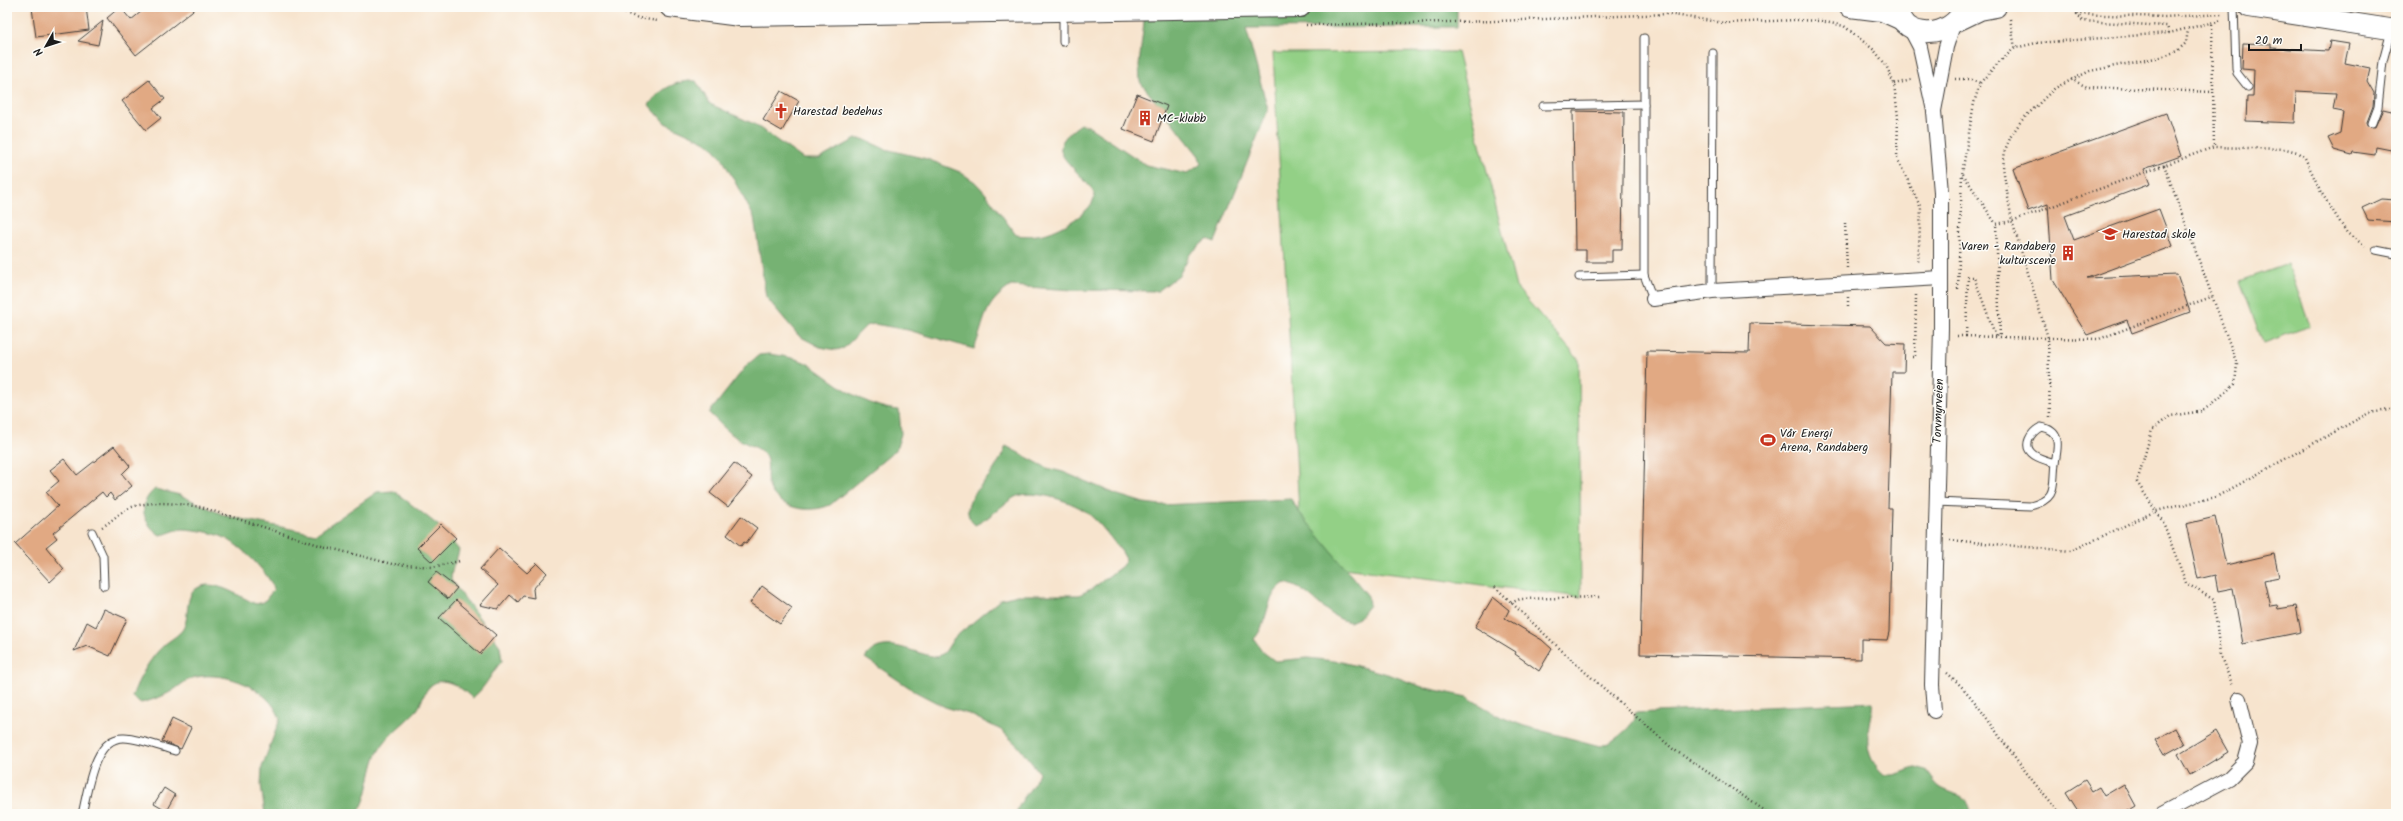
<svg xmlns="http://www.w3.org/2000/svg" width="2403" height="821" viewBox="0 0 2403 821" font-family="Kalam,sans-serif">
  <rect width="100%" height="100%" fill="#fdfcf7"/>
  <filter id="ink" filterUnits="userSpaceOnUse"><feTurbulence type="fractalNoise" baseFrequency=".025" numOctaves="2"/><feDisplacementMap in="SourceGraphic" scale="8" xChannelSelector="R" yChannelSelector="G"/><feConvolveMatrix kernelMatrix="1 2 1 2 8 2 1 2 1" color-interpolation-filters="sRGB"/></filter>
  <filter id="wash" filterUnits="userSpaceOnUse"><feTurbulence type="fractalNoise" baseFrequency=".012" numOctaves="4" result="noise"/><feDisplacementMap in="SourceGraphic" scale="16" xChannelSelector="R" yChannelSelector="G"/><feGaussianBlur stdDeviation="0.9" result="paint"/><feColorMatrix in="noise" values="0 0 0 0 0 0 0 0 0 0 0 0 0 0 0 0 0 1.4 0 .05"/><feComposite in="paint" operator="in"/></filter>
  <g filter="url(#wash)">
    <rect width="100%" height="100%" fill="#f7e4ce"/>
    <!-- green -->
    <g fill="#93d086" stroke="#587651">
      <path d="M1457,52L1516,287L1579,360L1581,597L1302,563L1273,53Z"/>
      <path d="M2288,264L2310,326L2263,343L2240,281Z"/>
    </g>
    <!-- forest -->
    <g fill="#76b273" stroke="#496748">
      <path d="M1140,7H1457V27L1246,28L1268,110L1215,242L1207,239L1190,254L1179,275L1158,291L1073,290L1011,286C982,305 986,320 974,349L908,330L874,324L866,326L844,348L836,350L820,347L799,336L766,297L754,217L722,158L712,146L704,141L665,123L649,105C660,89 676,80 696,81L710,104L754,124L803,159H819L856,139H863L885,149L927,159L960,172L975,182L987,195L1016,235C1025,236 1034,236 1043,234C1056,232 1096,211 1094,195C1094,190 1089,186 1086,182C1064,157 1045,149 1081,124L1088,126L1146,165L1187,174L1201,164L1199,156L1140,82L1139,65L1145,13Z"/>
      <path d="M769,354C782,356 799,358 810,365C839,384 863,407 899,410L901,434L896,450L830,505C810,514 777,509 769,486C764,475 772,463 763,453C757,446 750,446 742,441C730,435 719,422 709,413L747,365L759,355Z"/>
      <path d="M1006,446L1047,468L1063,472L1118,495L1144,503L1161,505L1291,499L1299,512L1368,596L1369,605L1359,618L1350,622C1324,617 1312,589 1285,583C1264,595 1270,622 1254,639L1263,652L1275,661L1308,658L1342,662L1391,675L1422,687L1467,697L1501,717L1524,726L1600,746C1613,743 1628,730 1635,719L1634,713L1873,702C1870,724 1861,748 1877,767C1880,771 1883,775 1889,775C1898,776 1907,769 1916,768C1930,767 1931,782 1941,788C1954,795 1970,795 1971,814H1016C1020,798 1035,787 1039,772L1018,746L1001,730L969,714L945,707L916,692L865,658C883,632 914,655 938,657L945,652L954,638L1001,599L1018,595H1079L1093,588L1122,566L1126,559L1122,552C1112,540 1102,525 1090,515C1077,502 1032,488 1015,497C1001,505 991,518 975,525C955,507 982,486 993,471C998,463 1003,455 1006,446Z"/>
      <path d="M155,489L180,495L226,516L316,534L377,492L394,491L439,526L459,550C457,561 451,567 451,580L500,646L502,661C491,673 485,689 472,698C458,684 437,671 425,693C422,698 421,705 417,710C404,724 388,734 378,752C369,769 369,803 356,814H265L261,785L262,767L280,719C270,688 226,671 196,677C186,679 180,686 172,691C162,697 152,700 141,703L132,697C138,679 150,658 164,645C170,640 179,635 183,629C191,616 182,592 202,586C218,581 242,598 256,604L264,602L274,589C269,573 239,544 223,537C212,532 196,530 184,529C175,529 169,534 160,535C142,523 137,504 155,489Z"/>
    </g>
    <g id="blocks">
      <!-- building -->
      <g fill="#e1a983">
        <path d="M42,7H86L89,30L36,37L32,8Z"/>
        <path d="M120,7L131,20L147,7H197L136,55L107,18Z"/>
        <path d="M103,21L98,45L78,41Z"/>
        <path d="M2330,41L2349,44L2345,63L2370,68L2367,81L2374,93L2373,106L2367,122L2368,126L2375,127L2383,109L2396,112V151L2376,147L2375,155L2353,152L2352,155L2334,150L2328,138L2340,133L2343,112L2333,110L2336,93L2296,91L2295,123L2246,121L2247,97H2253L2254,70L2242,69L2243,43L2271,44V48L2328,51Z"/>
        <path d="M149,80L165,99L153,108L161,118L146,130L122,101Z"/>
        <path d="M781,91L799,101L782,131L763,120Z"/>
        <path d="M1137,94L1167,106L1154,141L1123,129Z"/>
        <path d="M1573,111L1624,112L1622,250H1612V262H1586V250H1575Z"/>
        <path d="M2166,113L2181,156L2144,169L2150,184L2065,216L2074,240L2159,209L2173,246L2087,278L2177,274L2190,312L2132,333L2127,320L2087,335L2053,280L2048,204L2028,211L2013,169Z"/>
        <path d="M2381,199L2396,200V222L2368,220L2362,208Z"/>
        <path d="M1750,323L1870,326L1886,343L1905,344L1904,372H1892L1888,508H1892L1889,632L1887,640L1861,639V659L1640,654L1647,351L1749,353Z"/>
        <path d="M114,446L130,466L122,474L132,486L115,500L110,493L106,497L102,492L53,533L57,538L46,547L64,569L50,582L15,544L58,506L46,492L59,481L50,470L64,459L77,475Z"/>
        <path d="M734,463L752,477L728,507L710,493Z"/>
        <path d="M741,516L757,528L746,543L744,542L741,546L727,535Z"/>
        <path d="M2215,517L2226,565L2274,554L2279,577L2264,580L2270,606L2277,605L2278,609L2296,606L2301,632L2243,644L2233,588L2218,591L2215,575L2198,579L2186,524Z"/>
        <path d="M441,524L456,538L432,562L417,548Z"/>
        <path d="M499,548L527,573L537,563L547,573L533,589L534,598L523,596L518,602L510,595L498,609L480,605L498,585L480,569Z"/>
        <path d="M436,572L457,588L448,599L428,582Z"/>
        <path d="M762,586L792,608L780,624L750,603Z"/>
        <path d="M1493,597L1509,610L1505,618L1542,640L1552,649L1539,671L1515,654L1516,652L1475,627Z"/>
        <path d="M456,600L496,635L480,654L439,618Z"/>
        <path d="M104,609L127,619L110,656L87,646L74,651L87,622L96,627Z"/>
        <path d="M172,719L191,728L181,749L162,741Z"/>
        <path d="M2175,728L2184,744L2164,755L2155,740Z"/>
        <path d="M2216,731L2228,752L2190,775L2178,754Z"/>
        <path d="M2085,780L2092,791L2099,787L2104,796L2124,784L2136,806L2123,814H2080L2066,792Z"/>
        <path d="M164,788L175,795L166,811L154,804Z"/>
      </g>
    </g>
  </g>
  <g filter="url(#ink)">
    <use href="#blocks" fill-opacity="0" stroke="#3d3a37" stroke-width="1"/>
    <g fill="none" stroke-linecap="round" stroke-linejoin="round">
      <!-- lane casing -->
      <g stroke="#3d3a37" stroke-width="9">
        <g id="lane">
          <path d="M2234,7L2236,68L2237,73L2248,87"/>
          <path d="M1644,38V275L1653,299"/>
          <path d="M1063,42V11"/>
          <path d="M1543,106L1644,104"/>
          <path d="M2372,123L2378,107L2383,61L2391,31"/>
          <path d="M2376,250L2396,254"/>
          <path d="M1579,277L1644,275"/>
          <path d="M1712,291L1713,53"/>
          <path d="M2041,427C2062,431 2058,446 2055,463C2048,461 2040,459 2034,455C2021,446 2031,432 2041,427Z"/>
          <path d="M1936,502L2030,506C2059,499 2052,485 2055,463"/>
          <path d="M92,532L103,556L104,586"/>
          <path d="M82,814C88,792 93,737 124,738C141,739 158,746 175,751"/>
        </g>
      </g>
      <!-- street casing -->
      <g stroke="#3d3a37" stroke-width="16">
        <g id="street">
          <path d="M1909,26L1920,47L1934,111L1946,47L1953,25"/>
          <path d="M1934,111L1941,192V328L1932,685L1934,711"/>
          <path d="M1653,299L1712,291L1941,278"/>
          <path d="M2162,814L2229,778L2245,762L2250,744L2239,699"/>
        </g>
      </g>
      <!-- secondary casing -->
      <g stroke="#3d3a37" stroke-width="22">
        <g id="secondary">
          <path d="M670,7L740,16L1300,7"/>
          <path d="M1850,7L1882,11L1904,21"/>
          <path d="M1896,7C1903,42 1953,39 1964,7"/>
          <path d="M2249,7L2396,30"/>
          <path d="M1955,22L1980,10L1996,7"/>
        </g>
      </g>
      <!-- path -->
      <g stroke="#3d3a37" stroke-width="2.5" stroke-dasharray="1 3" stroke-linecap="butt">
        <path d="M610,7L638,18L658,21"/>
        <path d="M2010,19L2015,48"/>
        <path d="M2212,24L2214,147"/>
        <path d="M1306,25L1497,21L1668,14L1724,23L1796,20L1821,21L1844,26L1874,50L1886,65L1894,84L1898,117L1897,158L1921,208L1918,264"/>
        <path d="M2169,33L2167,26L2083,21L2077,14L2165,17L2223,14"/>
        <path d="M1955,79H1968L1980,83"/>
        <path d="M2071,79L2087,87L2213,92"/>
        <path d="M1894,84L1912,80"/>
        <path d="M2164,165L2237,364L2235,384L2203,411L2170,416L2152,430L2137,482L2163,522L2186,583L2214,600L2220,655L2233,686"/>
        <path d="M1963,174L1996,224"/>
        <path d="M1845,223L1847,268"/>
        <path d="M1958,289L1962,174L1974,103L1980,83L1999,62L2015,48L2036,43L2169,33L2222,20"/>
        <path d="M1848,297V306"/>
        <path d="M1957,336H1966L1968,277H1974L1996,337H2000L1996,224L2012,221L2214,147L2286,149L2297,152L2305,158L2321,192L2347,233L2365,246"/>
        <path d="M1966,336L1996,337"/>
        <path d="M2000,337L2099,339L2211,297"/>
        <path d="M1912,357H1915L1916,295"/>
        <path d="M2050,417L2048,338L2012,221L2003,168L2005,150L2011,136L2021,121L2055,88L2090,71L2161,57L2177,51L2186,43L2188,30"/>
        <path d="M102,527C111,522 118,514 127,509C149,499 178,504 201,507L322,546L392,564L433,567L460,561"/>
        <path d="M1950,540L2071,551L2156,511L2216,497L2369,413L2396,409"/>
        <path d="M1495,587L1576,664L1673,749L1770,814"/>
        <path d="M1511,603L1520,599L1602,597"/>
        <path d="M1947,673C1969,691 1986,717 2002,740C2021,765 2039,791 2061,814"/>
      </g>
      <!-- lane -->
      <use href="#lane" stroke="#fff" stroke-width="7"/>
      <!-- street -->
      <use href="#street" stroke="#fff" stroke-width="14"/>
      <!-- secondary -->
      <use href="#secondary" stroke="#fff" stroke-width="20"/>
    </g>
  </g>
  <!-- icons -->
  <defs>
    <g id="church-bare" transform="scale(1.2)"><path d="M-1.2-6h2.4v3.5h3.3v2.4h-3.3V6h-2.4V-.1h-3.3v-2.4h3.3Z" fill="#c8321e" stroke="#fdfcf7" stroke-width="2.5" paint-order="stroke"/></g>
    <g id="building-bare" transform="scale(1.2)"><path d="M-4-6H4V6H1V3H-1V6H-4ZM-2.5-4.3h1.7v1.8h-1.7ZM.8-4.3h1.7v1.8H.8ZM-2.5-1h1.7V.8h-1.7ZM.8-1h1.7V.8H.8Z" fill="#c8321e" stroke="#fdfcf7" stroke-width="2.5" paint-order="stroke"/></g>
    <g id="school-bare" transform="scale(1.2)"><path d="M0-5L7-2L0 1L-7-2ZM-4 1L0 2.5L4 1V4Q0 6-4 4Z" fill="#c8321e" stroke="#fdfcf7" stroke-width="2.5" paint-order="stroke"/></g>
    <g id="stadium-bare" transform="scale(1.2)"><path d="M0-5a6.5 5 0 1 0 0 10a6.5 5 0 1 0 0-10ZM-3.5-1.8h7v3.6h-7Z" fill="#c8321e" stroke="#fdfcf7" stroke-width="2.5" paint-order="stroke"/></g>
  </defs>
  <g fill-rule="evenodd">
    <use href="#church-bare" x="781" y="111"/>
    <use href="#building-bare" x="1145" y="118"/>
    <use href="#school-bare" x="2110" y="234"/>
    <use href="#building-bare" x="2068" y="253"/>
    <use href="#stadium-bare" x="1768" y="440"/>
  </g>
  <g text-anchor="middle" stroke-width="3" stroke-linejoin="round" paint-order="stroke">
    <!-- poi labels -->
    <g font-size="12" fill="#1c1c1c" stroke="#fdfcf7" text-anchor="start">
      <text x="793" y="115">Harestad bedehus</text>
      <text x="1157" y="122">MC-klubb</text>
      <text x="2122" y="238">Harestad skole</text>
      <text x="2056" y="250" text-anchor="end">Varen - Randaberg<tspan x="2056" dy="14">kulturscene</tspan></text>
      <text x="1780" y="437">Vår Energi<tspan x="1780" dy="14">Arena, Randaberg</tspan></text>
    </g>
    <!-- street labels -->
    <g font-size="12" fill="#1c1c1c" stroke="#fdfcf7">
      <text transform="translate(1938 411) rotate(-88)" y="4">Torvmyrveien</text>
    </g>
  </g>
  <!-- margin -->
  <rect width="2403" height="821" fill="none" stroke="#fdfcf7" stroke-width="24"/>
  <!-- north arrow -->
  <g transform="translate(46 46) rotate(231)" stroke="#fdfcf7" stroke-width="3" paint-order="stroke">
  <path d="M0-3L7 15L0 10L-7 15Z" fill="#1c1c1c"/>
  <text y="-6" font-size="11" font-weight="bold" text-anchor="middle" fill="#1c1c1c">N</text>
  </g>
  <!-- scale -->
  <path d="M2249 44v6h52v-6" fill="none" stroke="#1c1c1c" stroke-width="2"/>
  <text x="2255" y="44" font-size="12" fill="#1c1c1c" stroke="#fdfcf7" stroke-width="3" paint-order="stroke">20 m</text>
</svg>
